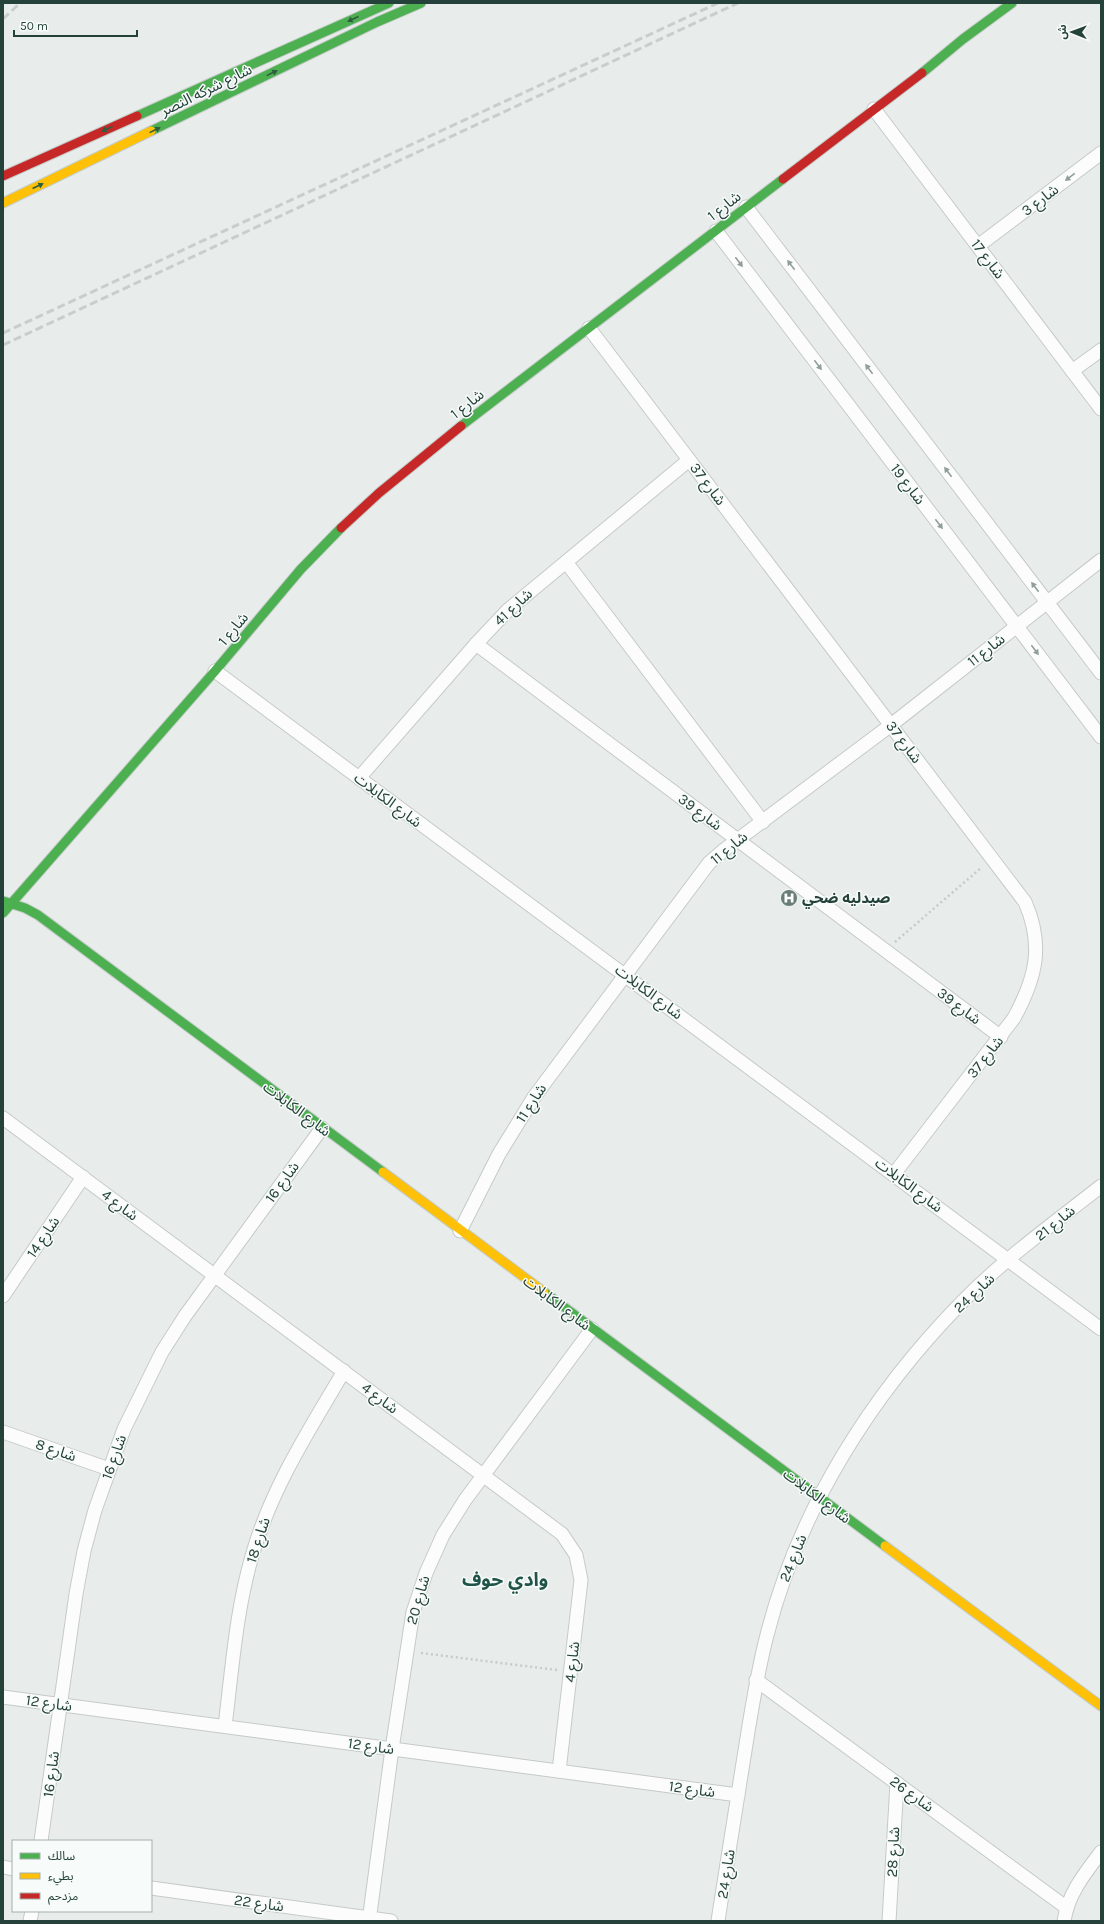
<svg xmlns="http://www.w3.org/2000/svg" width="1104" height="1924" viewBox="0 0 1104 1924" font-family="Karla,'Noto Sans Arabic',sans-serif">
  <rect width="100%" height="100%" fill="#e8edeb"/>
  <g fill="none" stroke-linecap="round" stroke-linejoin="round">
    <!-- street casing -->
    <g stroke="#c5cac8" stroke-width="15">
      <g id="street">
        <path d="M874,109L1101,409"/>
        <path d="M746,207L1101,673"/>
        <path d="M716,231L1101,737"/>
        <path d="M978,246L1101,153"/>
        <path d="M589,328L1025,902C1044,945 1036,978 1014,1018L894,1174"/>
        <path d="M1072,371L1101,350"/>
        <path d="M566,562L763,822"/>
        <path d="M476,644L1001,1037"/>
        <path d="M215,671L1101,1329"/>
        <path d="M359,778L476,644L508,610L689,460"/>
        <path d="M3,1118L562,1534L576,1555L581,1580L559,1771"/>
        <path d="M460,1231L499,1154L534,1097L709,863L724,850L891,725L1101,560"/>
        <path d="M3,1296L83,1177"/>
        <path d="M3,1432L109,1469"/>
        <path d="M756,1680L1067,1908"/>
        <path d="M3,1697L738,1795"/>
        <path d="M225,1726C232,1670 236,1611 252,1556C271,1489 309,1430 344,1371"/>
        <path d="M41,1841L76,1594L84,1551L95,1510L124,1429L162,1352L185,1316L322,1128"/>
        <path d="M3,1867L13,1869"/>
        <path d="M151,1888L391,1921"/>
        <path d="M30,1921L32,1911"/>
        <path d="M369,1921L392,1749L413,1612L426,1573L443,1535L465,1500L592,1329"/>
        <path d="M718,1921C726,1868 735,1815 743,1763C750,1720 756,1677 767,1635C799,1509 871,1395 962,1302C1004,1259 1054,1223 1101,1186"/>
        <path d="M889,1921L897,1783"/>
        <path d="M1064,1921C1068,1894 1085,1873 1101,1852"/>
      </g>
    </g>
    <!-- fast casing -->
    <g stroke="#c3cbc8" stroke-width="11">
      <g id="fast">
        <path d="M922,73L963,39L1012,3"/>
        <path d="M137,116L389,3"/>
        <path d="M151,131L377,22L421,3"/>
        <path d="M461,426L783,179"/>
        <path d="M3,901L25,908L38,915L383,1172"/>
        <path d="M3,913L215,671L301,569L341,528"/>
        <path d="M544,1292L885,1546"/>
      </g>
    </g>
    <!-- slow casing -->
    <g stroke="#c3cbc8" stroke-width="11">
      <g id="slow">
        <path d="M3,203L151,131"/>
        <path d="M383,1172L544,1292"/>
        <path d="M885,1546L1101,1706"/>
      </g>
    </g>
    <!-- jam casing -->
    <g stroke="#c3cbc8" stroke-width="11">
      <g id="jam">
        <path d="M3,176L137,116"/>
        <path d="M783,179L922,73"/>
        <path d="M341,528L379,493L461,426"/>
      </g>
    </g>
    <!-- path -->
    <g stroke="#c3ccca" stroke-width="2.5" stroke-dasharray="2 3" stroke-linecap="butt">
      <path d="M895,942L981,868"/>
      <path d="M421,1653L557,1670"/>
    </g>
    <!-- street -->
    <use href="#street" stroke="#fcfcfc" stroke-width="13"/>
    <!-- fast -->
    <use href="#fast" stroke="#4caf50" stroke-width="9"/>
    <!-- slow -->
    <use href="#slow" stroke="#ffc107" stroke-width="9"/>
    <!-- jam -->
    <use href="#jam" stroke="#c62828" stroke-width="9"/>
    <!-- rail -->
    <g stroke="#c9cdcc" stroke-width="3" stroke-dasharray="8 4" stroke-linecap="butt">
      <path d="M3,19L20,3"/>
      <path d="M3,333L718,3"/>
      <path d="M3,345L738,3"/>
    </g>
  </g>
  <!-- one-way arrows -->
  <defs><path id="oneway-solid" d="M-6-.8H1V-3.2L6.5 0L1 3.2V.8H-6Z"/></defs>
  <g fill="#2e5d40">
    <use href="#oneway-solid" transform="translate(353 19) rotate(156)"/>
    <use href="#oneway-solid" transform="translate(272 73) rotate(-26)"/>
    <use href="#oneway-solid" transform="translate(107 129) rotate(156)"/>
    <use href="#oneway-solid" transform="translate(155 130) rotate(-26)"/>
    <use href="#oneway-solid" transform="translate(38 186) rotate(-25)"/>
  </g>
  <g fill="#909f9b">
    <use href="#oneway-solid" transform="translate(1070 177) rotate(143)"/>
    <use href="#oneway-solid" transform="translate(739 262) rotate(53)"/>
    <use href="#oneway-solid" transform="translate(791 265) rotate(-127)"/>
    <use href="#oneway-solid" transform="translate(818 365) rotate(53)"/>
    <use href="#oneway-solid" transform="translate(869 369) rotate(-127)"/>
    <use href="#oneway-solid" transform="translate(948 472) rotate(-127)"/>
    <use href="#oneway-solid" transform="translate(939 524) rotate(53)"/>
    <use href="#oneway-solid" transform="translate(1035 587) rotate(-127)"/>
    <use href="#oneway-solid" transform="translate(1035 650) rotate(53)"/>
  </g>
  <!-- icons -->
  <defs>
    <g id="hospital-disc" transform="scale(0.9)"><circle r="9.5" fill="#697e78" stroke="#f7fbf9"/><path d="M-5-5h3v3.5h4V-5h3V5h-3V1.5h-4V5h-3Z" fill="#fff"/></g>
  </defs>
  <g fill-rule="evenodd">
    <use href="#hospital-disc" x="789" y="898"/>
  </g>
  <g text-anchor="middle" stroke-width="3" stroke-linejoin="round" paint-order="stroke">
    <!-- street labels -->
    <g font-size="15" fill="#24423a" stroke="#f7fbf9">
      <text transform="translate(206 90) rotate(-26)" y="5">شارع شركه النصر</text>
      <text transform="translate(1040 200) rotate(-37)" y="5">شارع 3</text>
      <text transform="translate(724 206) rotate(-38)" y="5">شارع 1</text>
      <text transform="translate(988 259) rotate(53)" y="5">شارع 17</text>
      <text transform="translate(467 404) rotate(-38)" y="5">شارع 1</text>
      <text transform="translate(708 484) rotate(53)" y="5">شارع 37</text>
      <text transform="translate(908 484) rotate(53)" y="5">شارع 19</text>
      <text transform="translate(513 607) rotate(-43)" y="5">شارع 41</text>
      <text transform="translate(233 629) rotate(-50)" y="5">شارع 1</text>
      <text transform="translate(986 650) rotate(-38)" y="5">شارع 11</text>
      <text transform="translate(904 742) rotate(53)" y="5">شارع 37</text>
      <text transform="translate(388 800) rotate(37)" y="5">شارع الكابلات</text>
      <text transform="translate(700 812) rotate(37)" y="5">شارع 39</text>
      <text transform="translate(729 848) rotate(-39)" y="5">شارع 11</text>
      <text transform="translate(649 992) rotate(37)" y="5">شارع الكابلات</text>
      <text transform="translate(959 1006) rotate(37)" y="5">شارع 39</text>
      <text transform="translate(985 1057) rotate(-52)" y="5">شارع 37</text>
      <text transform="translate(531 1103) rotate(-57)" y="5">شارع 11</text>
      <text transform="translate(297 1109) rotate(37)" y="5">شارع الكابلات</text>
      <text transform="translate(282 1182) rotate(-54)" y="5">شارع 16</text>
      <text transform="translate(909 1185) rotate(37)" y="5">شارع الكابلات</text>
      <text transform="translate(120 1205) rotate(37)" y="5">شارع 4</text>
      <text transform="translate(1055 1223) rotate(-39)" y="5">شارع 21</text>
      <text transform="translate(43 1237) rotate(-56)" y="5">شارع 14</text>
      <text transform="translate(974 1293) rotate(-43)" y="5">شارع 24</text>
      <text transform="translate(557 1303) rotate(37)" y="5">شارع الكابلات</text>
      <text transform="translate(380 1398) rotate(37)" y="5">شارع 4</text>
      <text transform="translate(56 1450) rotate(19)" y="5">شارع 8</text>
      <text transform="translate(114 1457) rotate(-70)" y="5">شارع 16</text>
      <text transform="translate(817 1496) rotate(37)" y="5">شارع الكابلات</text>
      <text transform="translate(258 1540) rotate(-72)" y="5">شارع 18</text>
      <text transform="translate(793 1558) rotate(-68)" y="5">شارع 24</text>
      <text transform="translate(418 1600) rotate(-74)" y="5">شارع 20</text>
      <text transform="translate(572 1662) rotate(-83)" y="5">شارع 4</text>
      <text transform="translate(49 1703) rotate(8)" y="5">شارع 12</text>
      <text transform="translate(371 1746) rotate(8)" y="5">شارع 12</text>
      <text transform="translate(51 1774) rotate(-82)" y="5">شارع 16</text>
      <text transform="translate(692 1789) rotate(8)" y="5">شارع 12</text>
      <text transform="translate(912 1794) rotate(36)" y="5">شارع 26</text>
      <text transform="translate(893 1852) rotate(-87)" y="5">شارع 28</text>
      <text transform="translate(726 1874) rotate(-81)" y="5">شارع 24</text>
      <text transform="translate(259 1903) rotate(8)" y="5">شارع 22</text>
    </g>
    <!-- poi labels -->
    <g font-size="15" font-weight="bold" fill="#24423a" stroke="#f7fbf9" text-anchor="start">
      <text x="802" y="903">صيدليه ضحي</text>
    </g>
    <!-- district labels -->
    <g font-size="19" font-weight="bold" fill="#1f5548" stroke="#f7fbf9">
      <text x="505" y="1586">وادي حوف</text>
    </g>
  </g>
  <!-- border -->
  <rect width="1104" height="1924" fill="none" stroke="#24423a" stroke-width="8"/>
  <!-- legend -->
  <rect x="12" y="1840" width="140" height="72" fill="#f7fbf9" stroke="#a3b1ad"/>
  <rect x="20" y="1853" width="20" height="6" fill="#4caf50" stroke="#a3b1ad"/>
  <text x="48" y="1860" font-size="12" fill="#24423a">سالك</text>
  <rect x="20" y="1873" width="20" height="6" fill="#ffc107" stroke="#a3b1ad"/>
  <text x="48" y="1880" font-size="12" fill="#24423a">بطيء</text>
  <rect x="20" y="1893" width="20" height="6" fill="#c62828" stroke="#a3b1ad"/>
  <text x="48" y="1900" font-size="12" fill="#24423a">مزدحم</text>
  <!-- north arrow -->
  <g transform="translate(1072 32) rotate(271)" stroke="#f7fbf9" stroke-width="3" paint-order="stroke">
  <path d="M0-3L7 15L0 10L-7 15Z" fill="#24423a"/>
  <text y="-6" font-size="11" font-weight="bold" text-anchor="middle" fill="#24423a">ش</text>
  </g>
  <!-- scale -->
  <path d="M14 30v6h123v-6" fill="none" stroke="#24423a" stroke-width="2"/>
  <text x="20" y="30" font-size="12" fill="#24423a" stroke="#f7fbf9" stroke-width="3" paint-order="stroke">50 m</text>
</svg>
